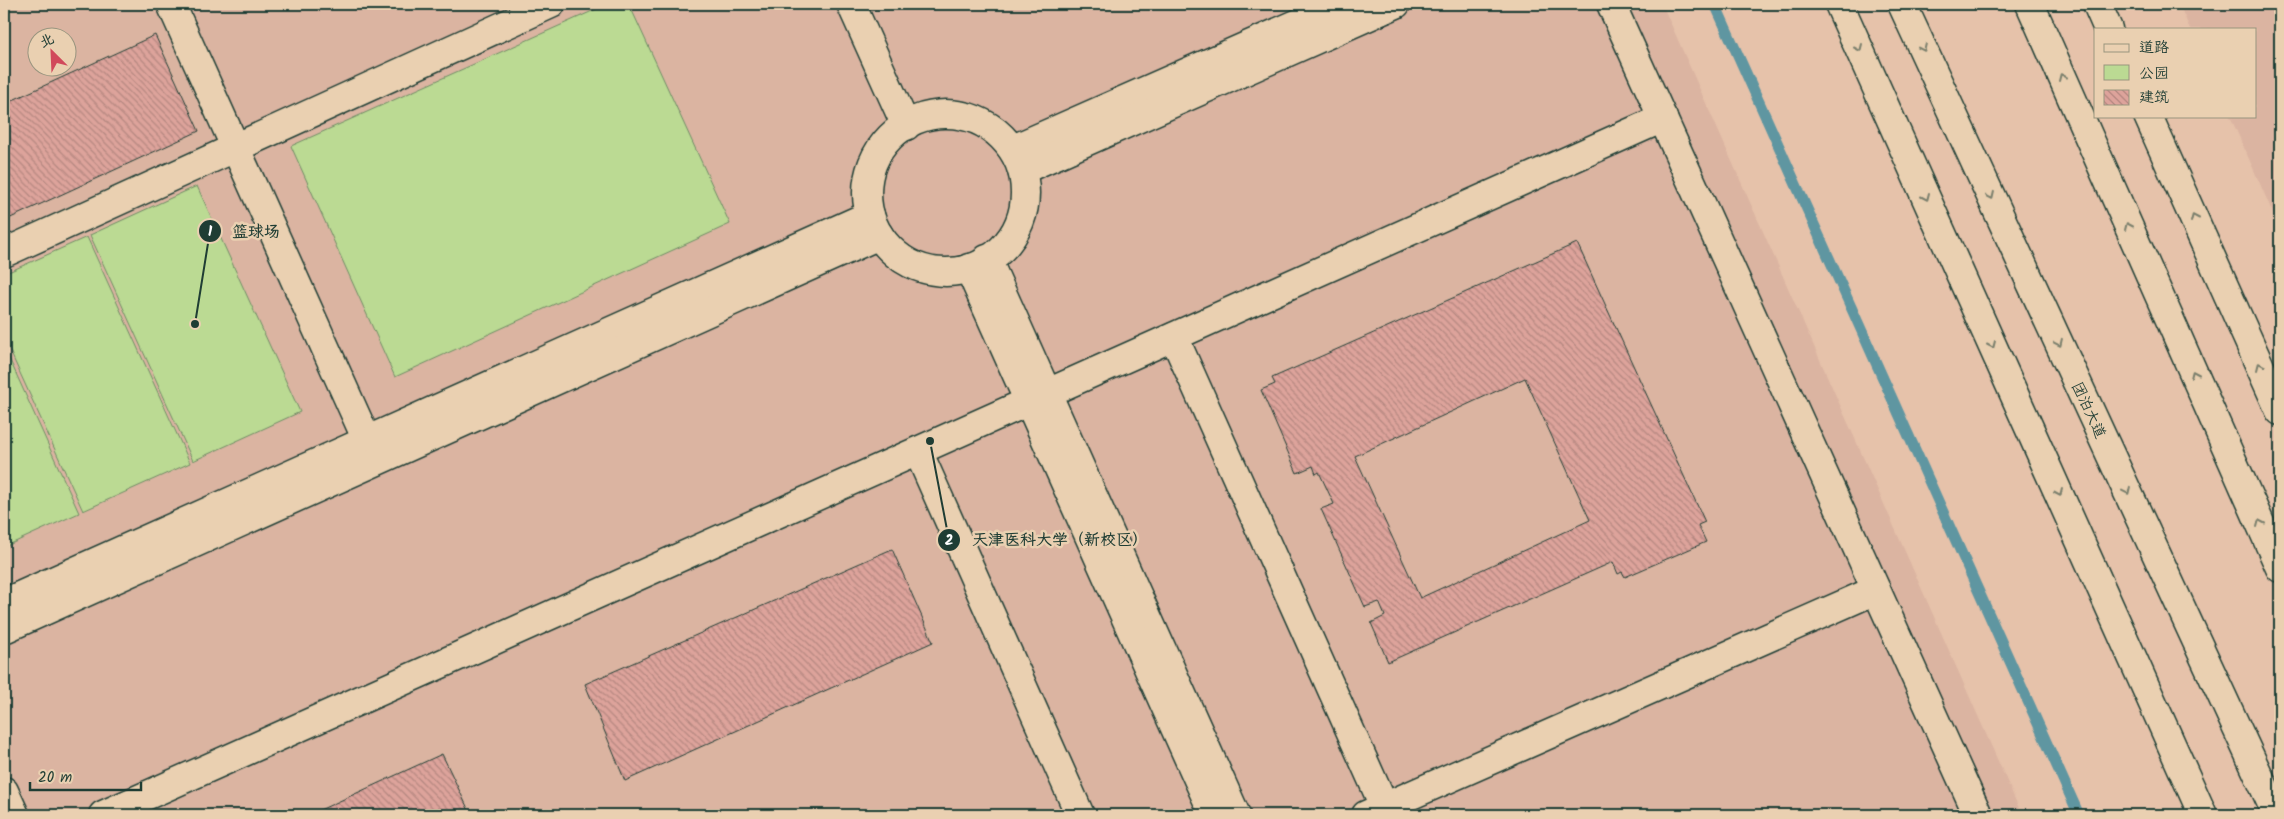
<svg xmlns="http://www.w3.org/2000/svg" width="2284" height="819" viewBox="0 0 2284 819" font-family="Kalam,'LXGW WenKai TC',sans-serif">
  <defs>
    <pattern id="building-back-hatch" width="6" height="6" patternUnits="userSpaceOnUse" patternTransform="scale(1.25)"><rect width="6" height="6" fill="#dda39b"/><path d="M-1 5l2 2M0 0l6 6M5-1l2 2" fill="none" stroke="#b3867f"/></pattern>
  </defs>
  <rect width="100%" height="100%" fill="#e6c2aa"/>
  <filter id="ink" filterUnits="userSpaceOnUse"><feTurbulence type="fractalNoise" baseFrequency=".02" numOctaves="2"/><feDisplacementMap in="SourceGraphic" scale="10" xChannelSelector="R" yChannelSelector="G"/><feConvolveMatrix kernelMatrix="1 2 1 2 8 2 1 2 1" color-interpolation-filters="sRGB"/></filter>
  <g filter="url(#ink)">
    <!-- built -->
    <g fill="#dbb4a1" fill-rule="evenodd">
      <path d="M4,4H1662L2022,815H4ZM38,38H68V68H38Z"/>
      <path d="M2179,4H2280V229L2230,116H2255V29H2190Z"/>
    </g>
    <!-- green -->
    <g fill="#bbda93" stroke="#6d8c64">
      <path d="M608,4H629L730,224L395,377L291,146Z"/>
      <path d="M197,186L300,412L193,461L90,235Z"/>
      <path d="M87,237L190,463L83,511L4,338V274Z"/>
      <path d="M4,347L79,513L4,547Z"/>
    </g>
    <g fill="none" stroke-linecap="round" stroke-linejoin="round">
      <!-- stream -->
      <path stroke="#5f96a1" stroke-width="11" d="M1715,4L2079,815"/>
    </g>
    <!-- building -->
    <g fill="url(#building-back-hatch)" stroke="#1f3d34" fill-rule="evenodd">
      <path d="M155,35L199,131L4,221V104Z"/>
      <path d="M1577,243L1705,522L1698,525L1706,542L1625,577L1622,572L1618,574L1613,562L1388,662L1371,623L1385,616L1379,602L1365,607L1321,509L1334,504L1319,472L1316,474L1313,466L1297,473L1261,390L1275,384L1272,378ZM1525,378L1590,520L1420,598L1355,456Z"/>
      <path d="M892,549L933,642L625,781L585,684Z"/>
      <path d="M442,754L471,815H309Z"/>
    </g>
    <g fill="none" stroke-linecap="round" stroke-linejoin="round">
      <!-- minor casing -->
      <g stroke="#1f3d34" stroke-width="31">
        <g id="minor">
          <path d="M171,4L374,456"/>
          <path d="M851,4L906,126"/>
          <path d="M1611,4L1978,815"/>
          <path d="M1839,4L2203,815"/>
          <path d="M2097,4L2108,29"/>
          <circle cx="946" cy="193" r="79"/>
          <path d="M2148,116L2280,411"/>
          <path d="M1013,149L1342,4"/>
          <path d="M1022,170L1396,4"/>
          <path d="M4,253L551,4"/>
          <path d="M987,259L1236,815"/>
          <path d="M969,268L1214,815"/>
          <path d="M1174,337L1388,815"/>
          <path d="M918,451L1080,815"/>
          <path d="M4,603L870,215"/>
          <path d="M4,629L879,235"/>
          <path d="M4,791L15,815"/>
          <path d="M103,815L1663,118"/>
          <path d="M1366,815L1876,590"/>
        </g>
      </g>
      <!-- highway casing -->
      <g stroke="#1f3d34" stroke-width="31">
        <g id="highway">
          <path d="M1902,4L2277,815"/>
          <path d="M2030,4L2280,568"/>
        </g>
      </g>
      <!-- minor -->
      <use href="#minor" stroke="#ead0b1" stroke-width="28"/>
      <!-- highway -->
      <use href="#highway" stroke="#ead0b1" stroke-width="28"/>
    </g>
    <!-- one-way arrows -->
    <defs><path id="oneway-chevron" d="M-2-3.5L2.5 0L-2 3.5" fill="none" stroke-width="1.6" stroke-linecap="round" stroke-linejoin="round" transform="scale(1.25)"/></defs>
    <g stroke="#7a7f6c">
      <use href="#oneway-chevron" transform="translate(1859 48) rotate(66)"/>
      <use href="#oneway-chevron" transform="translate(1923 48) rotate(65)"/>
      <use href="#oneway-chevron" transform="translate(2062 77) rotate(-114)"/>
      <use href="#oneway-chevron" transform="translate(1991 196) rotate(65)"/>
      <use href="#oneway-chevron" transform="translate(1926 197) rotate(66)"/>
      <use href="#oneway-chevron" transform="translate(2194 218) rotate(-114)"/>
      <use href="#oneway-chevron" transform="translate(2128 226) rotate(-114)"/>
      <use href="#oneway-chevron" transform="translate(2059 343) rotate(65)"/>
      <use href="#oneway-chevron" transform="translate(1992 345) rotate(66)"/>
      <use href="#oneway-chevron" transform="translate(2260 366) rotate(-114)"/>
      <use href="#oneway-chevron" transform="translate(2194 374) rotate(-114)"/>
      <use href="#oneway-chevron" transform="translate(2127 491) rotate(65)"/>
      <use href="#oneway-chevron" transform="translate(2059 493) rotate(66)"/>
      <use href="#oneway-chevron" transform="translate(2260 523) rotate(-114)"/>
    </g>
  </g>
  <g text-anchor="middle" stroke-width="5" stroke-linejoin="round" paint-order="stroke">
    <!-- street labels -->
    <g font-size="15" fill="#1f3d34" stroke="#ead0b1">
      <text transform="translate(2089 410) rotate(65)" y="5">团泊大道</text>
    </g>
  </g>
  <!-- callouts -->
  <path fill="none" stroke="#1f3d34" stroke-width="2" d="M195 324L210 231M930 441L949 540"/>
  <g fill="#1f3d34" stroke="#ead0b1" stroke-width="2">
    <circle cx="195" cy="324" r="5"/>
    <circle cx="930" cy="441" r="5"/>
    <circle cx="210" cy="231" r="12"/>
    <circle cx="949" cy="540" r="12"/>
  </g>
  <g font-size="15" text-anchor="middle" font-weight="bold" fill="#fff">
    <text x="210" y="236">1</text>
    <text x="949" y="545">2</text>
  </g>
  <g font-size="16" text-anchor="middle" font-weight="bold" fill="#1f3d34" stroke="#ead0b1" stroke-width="5" stroke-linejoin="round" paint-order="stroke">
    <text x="256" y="237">篮球场</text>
    <text x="1060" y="545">天津医科大学（新校区）</text>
  </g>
  <!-- margin -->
  <rect width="2284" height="819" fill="none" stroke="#ead0b1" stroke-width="20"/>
  <rect x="10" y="10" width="2264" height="799" fill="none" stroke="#1f3d34" stroke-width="2" filter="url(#ink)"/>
  <!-- legend -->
  <rect x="2094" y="28" width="162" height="90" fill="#ead0b1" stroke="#99957f"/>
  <rect x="2104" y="44" width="25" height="8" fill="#ead0b1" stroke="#99957f"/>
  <text x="2139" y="52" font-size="15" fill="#1f3d34">道路</text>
  <rect x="2104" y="65" width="25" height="15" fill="#bbda93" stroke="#99957f"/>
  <text x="2139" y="78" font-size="15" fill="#1f3d34">公园</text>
  <rect x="2104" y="90" width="25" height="15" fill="url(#building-back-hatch)" stroke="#99957f"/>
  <text x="2139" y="102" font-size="15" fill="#1f3d34">建筑</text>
  <!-- north arrow -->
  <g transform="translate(52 52) rotate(336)"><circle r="24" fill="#ead0b1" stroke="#99957f"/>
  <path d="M0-4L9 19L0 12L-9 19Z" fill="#d1495b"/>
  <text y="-8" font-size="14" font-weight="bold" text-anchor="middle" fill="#1f3d34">北</text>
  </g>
  <!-- scale -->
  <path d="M30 782v8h111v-8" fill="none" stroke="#1f3d34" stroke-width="2.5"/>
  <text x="38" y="782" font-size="15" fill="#1f3d34" stroke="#ead0b1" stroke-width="4" paint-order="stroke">20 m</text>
</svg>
